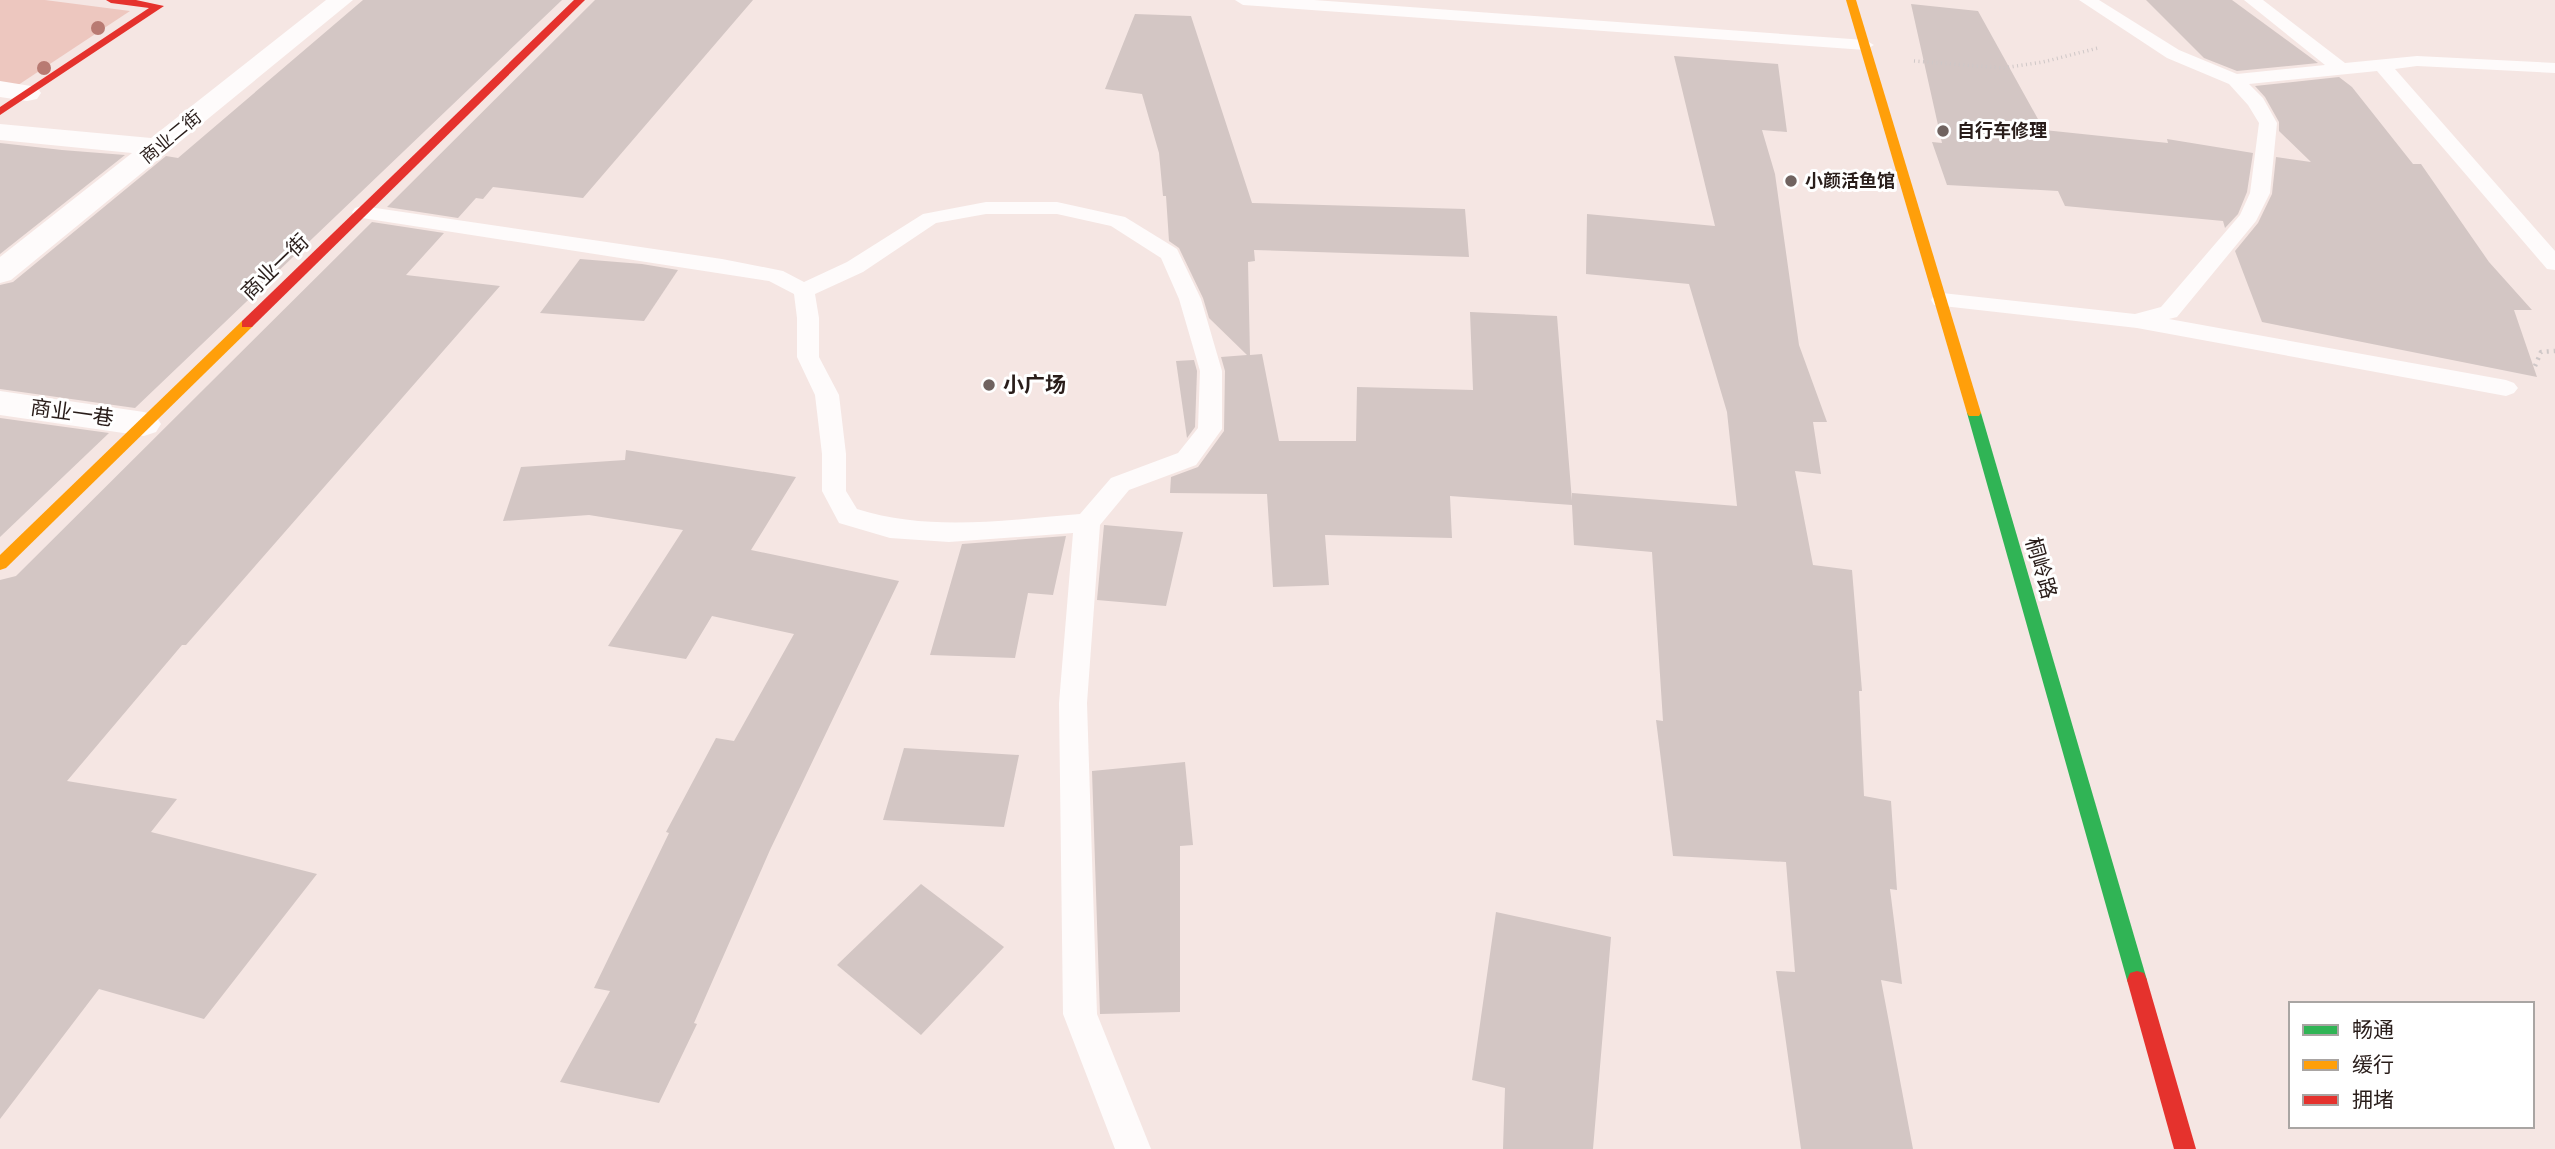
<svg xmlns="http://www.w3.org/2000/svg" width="2555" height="1149" viewBox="0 0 2555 1149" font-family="'Noto Sans','Noto Sans SC',sans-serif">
  <rect width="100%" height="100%" fill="#f5e6e3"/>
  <!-- green -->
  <path fill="#edc7bf" d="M0,0H45L130,11L0,97Z"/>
  <!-- building -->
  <g fill="#d3c6c4">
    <path d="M363,0H562L135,408L0,389V285L13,282L166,156L178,158Z"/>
    <path d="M595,0H753L583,198L493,187L483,199L476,198L458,218L387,207Z"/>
    <path d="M2146,0H2232L2318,63L2237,71L2204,58Z"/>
    <path d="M1911,4L1978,11L2044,130L2168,143L2167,139L2253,153L2247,192L2238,214L2225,228L2223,221L2065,206L2058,191L1947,185L1932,142L1942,143Z"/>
    <path d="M1135,14L1191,16L1252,203L1465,209L1469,257L1254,250L1255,261L1248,262L1250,355L1262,354L1279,441H1356L1357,387L1473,390L1470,312L1557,316L1572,501V493L1737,506L1727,412L1689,284L1586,274L1587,214L1715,226L1674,56L1778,64L1787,132L1762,130L1775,174L1799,345L1827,422H1813L1821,474L1795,471L1813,565L1852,570L1862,691H1859L1864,796L1891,801L1897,890L1890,889L1902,984L1881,980L1913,1149H1801L1776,971L1795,972L1786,862L1673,856L1656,720L1663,721L1652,552L1574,545L1572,505L1450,496L1452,538L1325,535L1329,585L1273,587L1267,494L1170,493L1171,477L1198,467L1224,431L1225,371L1221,357L1247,355L1209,318L1203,298L1179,248L1169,241L1166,196H1163L1159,153L1142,94L1105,89Z"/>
    <path d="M2339,77L2352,87L2413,164H2421L2489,262L2532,310H2514L2537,377L2262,322L2235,251L2258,223L2272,194L2276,157L2311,162L2279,131V122L2265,97L2255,86Z"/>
    <path d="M0,143L62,150L125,155L0,254Z"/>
    <path d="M372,222L444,233L406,275L500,286L186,645H182L67,781L177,799L151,832L317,874L204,1019L99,989L0,1119V580L16,576Z"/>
    <path d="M580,259L642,264L678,270L644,321L540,313Z"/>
    <path d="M1194,360L1197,371L1195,427L1187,438L1176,361Z"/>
    <path d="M0,418L109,433L0,537Z"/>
    <path d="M626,450L796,477L751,550L899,581L770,850L694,1023L697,1024L659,1103L560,1082L610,991L594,988L669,833L666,832L716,738L734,741L794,634L712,616L686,659L608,646L683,530L589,515L503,521L521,467L625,460Z"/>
    <path d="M1104,525L1183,532L1166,606L1097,600Z"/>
    <path d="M1066,536L1053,595L1028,593L1015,658L930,655L962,544Z"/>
    <path d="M904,748L1019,755L1004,827L883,820Z"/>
    <path d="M1185,762L1193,845L1180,846V1012L1100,1014L1092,771Z"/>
    <path d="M921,884L1004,947L921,1035L837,965Z"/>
    <path d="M1496,912L1611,937L1593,1149H1503L1505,1088L1472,1080Z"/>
  </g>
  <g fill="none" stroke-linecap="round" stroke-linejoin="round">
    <!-- path-far1 -->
    <path stroke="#cec7c7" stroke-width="3.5" stroke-dasharray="1 3.5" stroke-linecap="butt" d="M1914,61L2003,68L2043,62L2098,48"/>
    <!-- path -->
    <path stroke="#cec7c7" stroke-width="4.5" stroke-dasharray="2 5" stroke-linecap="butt" d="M2535,366L2541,352L2555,351"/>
    <!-- lane -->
    <g fill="#fefbfb" fill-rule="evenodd">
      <path d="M1235,0H1314L1865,40L1874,45L1865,50L1243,5Z"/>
      <path d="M2079,0H2099L2179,50L2237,74L2325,65L2244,0H2263L2345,63L2417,56L2555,63V73L2417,66L2395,69L2555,251V270L2547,269L2377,71L2249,84L2263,98L2277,123L2270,193L2256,221L2177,317L2169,319L2506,380L2514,383L2518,388L2514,393L2506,396L2137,328L1934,305L1931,300L1934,295L1942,293L2135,314L2161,307L2240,215L2250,193L2259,123L2248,105L2229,84L2167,58Z"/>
      <path d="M986,202H1057L1125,217L1177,249L1201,299L1222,371V429L1196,465L1129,490L1100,525L1087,703L1097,1014L1151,1149H1115L1063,1014L1059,703L1073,533L949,542L890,538L839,523L822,491V454L815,395L797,357V318L794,294L769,281L362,218L355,216L352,212L355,208L362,206L722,259L783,271L804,282L847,262L923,214ZM986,214H1057L1111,226L1161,258L1179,299L1200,371L1198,428L1178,453L1111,478L1080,514C1005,520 930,532 857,509L846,491V454L839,395L819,357V318L815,294L863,272L936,223Z"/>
    </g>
    <!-- street -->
    <g fill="#fefbfb" fill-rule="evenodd">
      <path d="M326,0H353L11,280L0,283V257L132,153L0,140V124L151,138Z"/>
      <path d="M0,81L37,87L41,93L37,99L27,101L0,97Z"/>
      <path d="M0,391L144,412L156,416L161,424L156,432L144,436L0,415Z"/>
    </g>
    <!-- fast -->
    <path fill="#30b455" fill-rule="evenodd" d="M1974,408L1981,413L2147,980L2144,987L2137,989L2130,987L2127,980L1967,413Z"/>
    <!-- slow -->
    <g fill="#ff9f0a" fill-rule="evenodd">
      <path d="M1846,0H1856L1981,413L1979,416H1969L1967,413Z"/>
      <path d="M247,320L254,324L252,327L6,568L0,570V555L242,321Z"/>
    </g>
    <!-- jam -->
    <g fill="#e5322d" fill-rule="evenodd">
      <path d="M106,0H136L164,6L0,115V107L149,8L111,3Z"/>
      <path d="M574,0H585L252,327H242V321Z"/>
      <path d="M2137,971L2144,973L2147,980L2196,1149H2174L2127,980L2130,973Z"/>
    </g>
  </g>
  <!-- trees -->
  <g fill="#b87a72">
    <circle cx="98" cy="28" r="7"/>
    <circle cx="44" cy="68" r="7"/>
  </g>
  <!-- markers -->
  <g fill="#706360" stroke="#fff" stroke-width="2.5">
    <circle cx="1943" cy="131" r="7"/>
    <circle cx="1791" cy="181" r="7"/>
    <circle cx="989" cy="385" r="7"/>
  </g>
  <g text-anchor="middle" stroke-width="6" stroke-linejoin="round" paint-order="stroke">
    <!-- far-poi labels -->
    <g font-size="18" font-weight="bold" fill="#291d1a" stroke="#fff" text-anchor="start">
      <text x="1957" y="137">自行车修理</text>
      <text x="1805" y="187">小颜活鱼馆</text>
    </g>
    <!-- far-street labels -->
    <g font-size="18" fill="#291d1a" stroke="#fff">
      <text transform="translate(171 137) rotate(-39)" y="6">商业二街</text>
    </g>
    <!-- street labels -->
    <g font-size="21" fill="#291d1a" stroke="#fff">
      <text transform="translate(275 267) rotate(-44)" y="7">商业一街</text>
      <text transform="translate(72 413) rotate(8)" y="7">商业一巷</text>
      <text transform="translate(2041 568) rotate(74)" y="7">桐岭路</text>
    </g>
    <!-- poi labels -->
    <g font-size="21" font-weight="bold" fill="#291d1a" stroke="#fff" text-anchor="start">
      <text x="1003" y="392">小广场</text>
    </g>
  </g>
  <!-- legend -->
  <rect x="2289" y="1002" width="245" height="126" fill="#ffffff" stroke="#a9a5a3" stroke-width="2"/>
  <rect x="2303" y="1025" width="35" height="10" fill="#30b455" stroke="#a9a5a3" stroke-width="2"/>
  <text x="2352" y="1037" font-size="21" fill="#291d1a">畅通</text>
  <rect x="2303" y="1060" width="35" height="10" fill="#ff9f0a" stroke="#a9a5a3" stroke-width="2"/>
  <text x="2352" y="1072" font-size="21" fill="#291d1a">缓行</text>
  <rect x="2303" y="1095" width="35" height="10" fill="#e5322d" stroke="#a9a5a3" stroke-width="2"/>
  <text x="2352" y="1107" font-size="21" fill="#291d1a">拥堵</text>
</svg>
